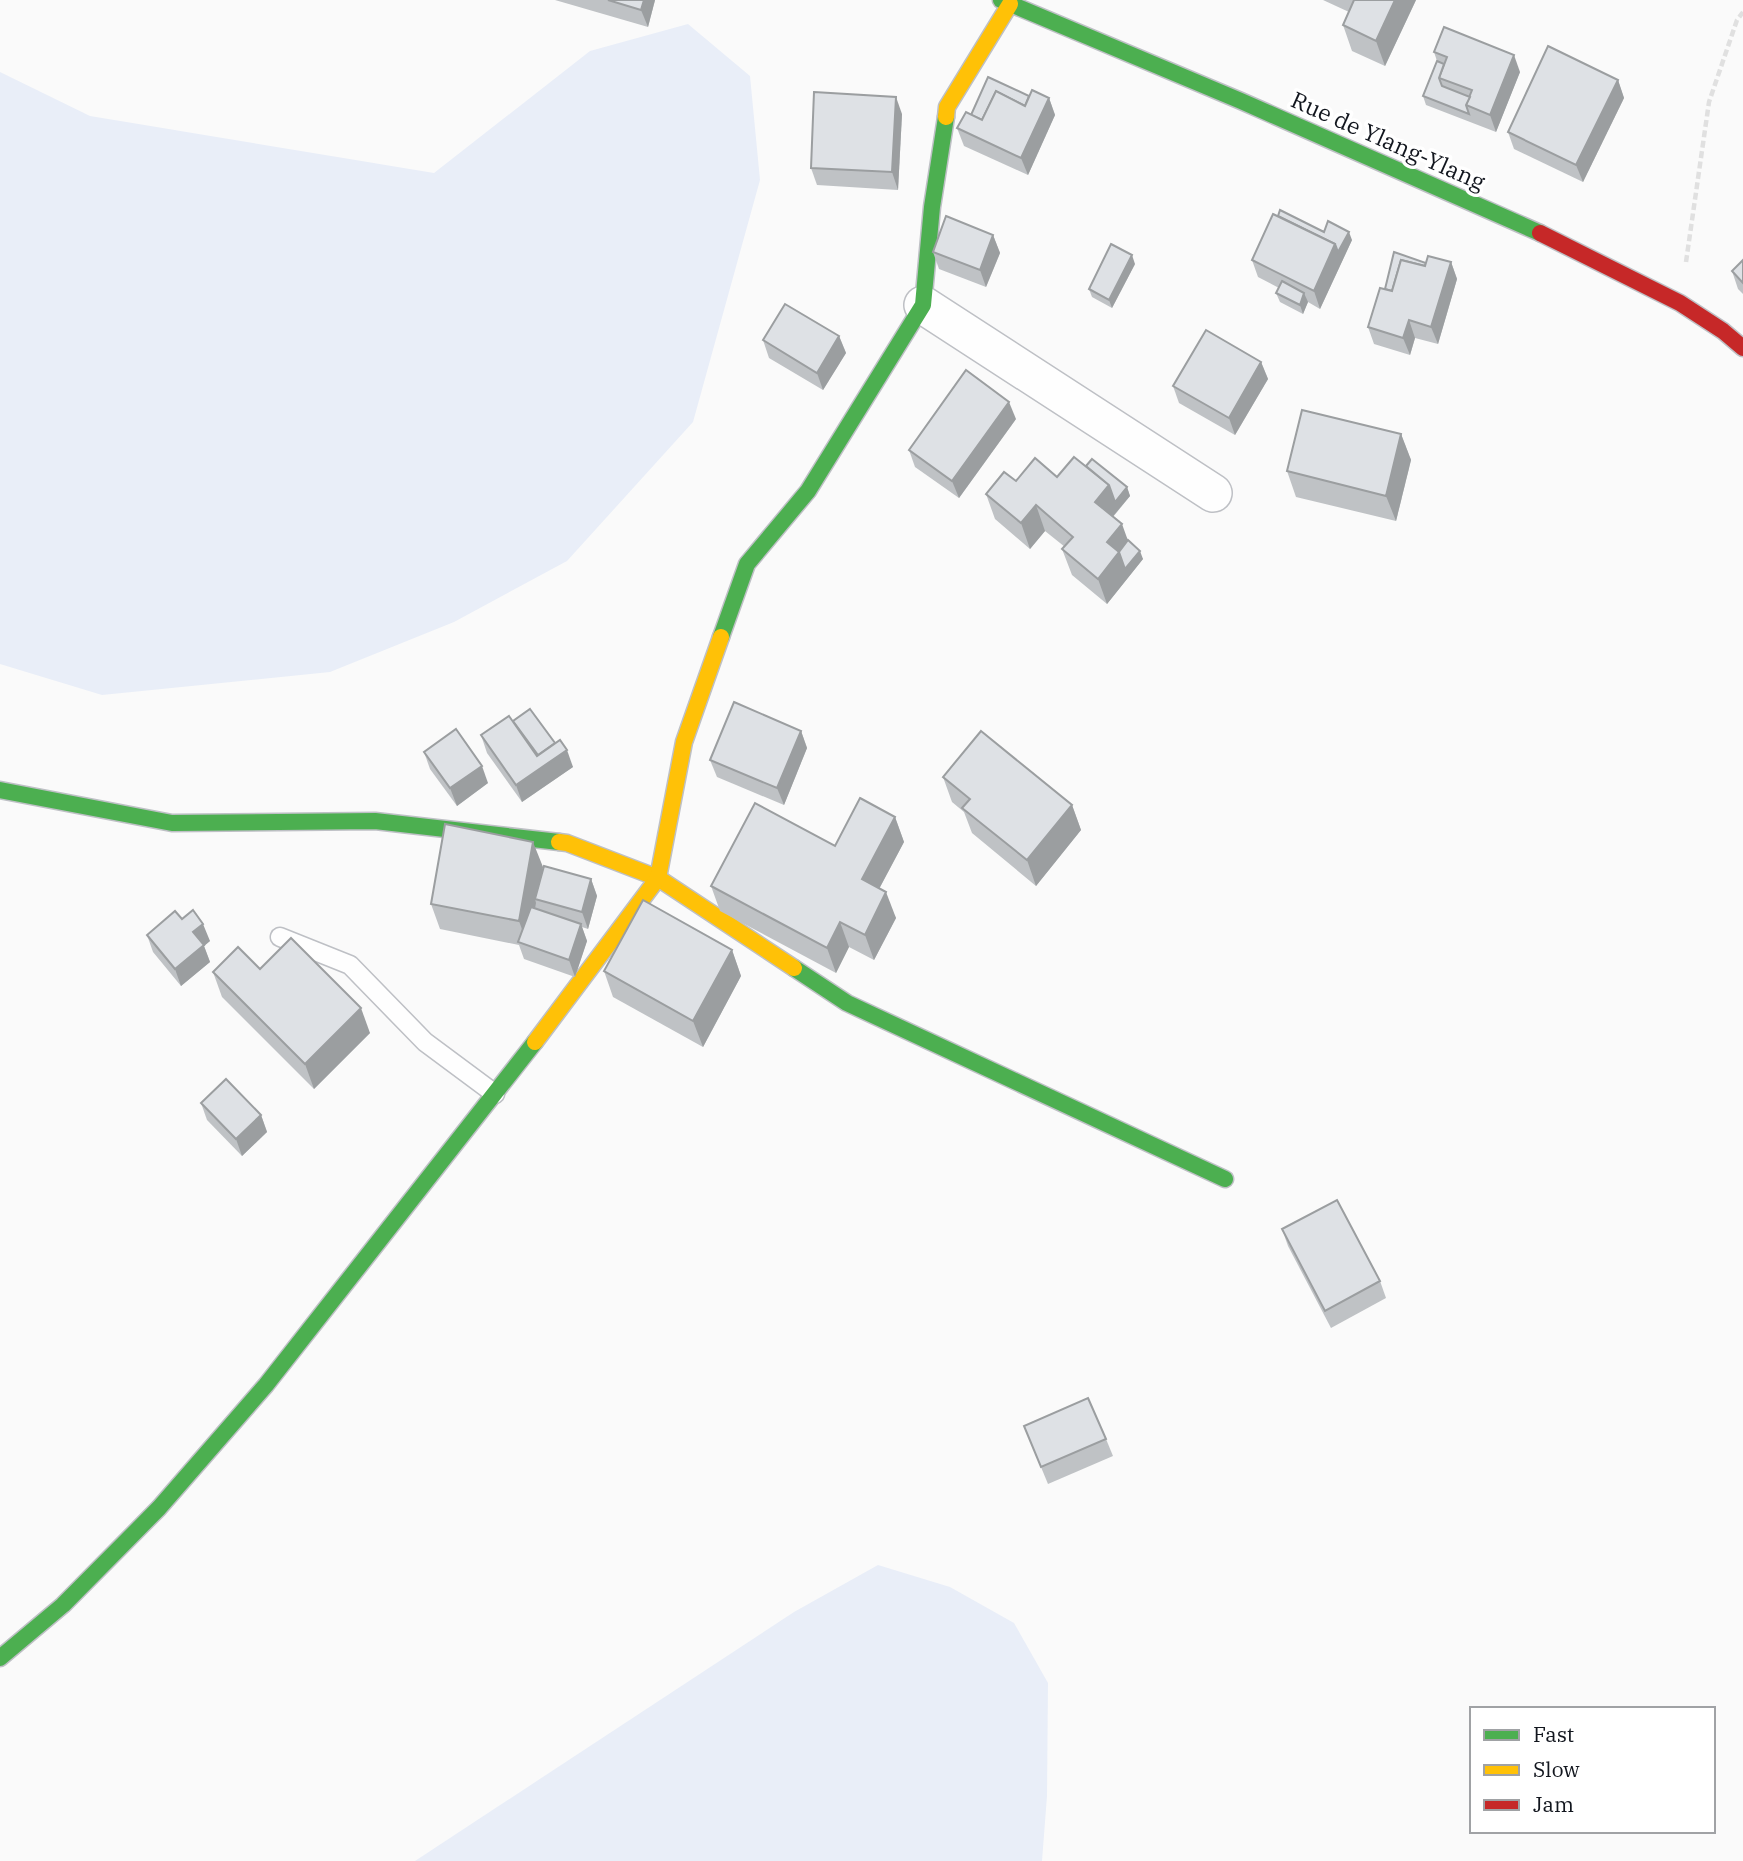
<svg xmlns="http://www.w3.org/2000/svg" width="1743" height="1861" viewBox="0 0 1743 1861" font-family="'IBM Plex Serif',serif">
  <rect width="100%" height="100%" fill="#fafafa"/>
  <!-- green -->
  <g fill="#e9eef8">
    <path d="M688,24L750,76L760,180L693,422L567,561L454,622L330,672L102,695L0,664V72L90,116L434,173L590,51Z"/>
    <path d="M878,1565L950,1587L1014,1623L1048,1683L1047,1796L1042,1861H415L794,1612Z"/>
  </g>
  <g fill="none" stroke-linecap="round" stroke-linejoin="round">
    <!-- lane casing -->
    <g stroke="#bec0c5" stroke-width="21">
      <path id="lane" d="M280,937L350,965L425,1042L495,1094"/>
    </g>
    <!-- street casing -->
    <g stroke="#bec0c5" stroke-width="40">
      <path id="street" d="M923,305L1213,493"/>
    </g>
    <!-- fast casing -->
    <g stroke="#bec0c5" stroke-width="19">
      <g id="fast">
        <path d="M1001,0L1241,101L1540,233"/>
        <path d="M721,637L747,564L808,491L923,305L932,207L946,117"/>
        <path d="M0,790L172,823L375,821L559,842"/>
        <path d="M794,968L847,1003L1225,1179"/>
        <path d="M0,1658L63,1605L159,1508L266,1385L535,1042"/>
      </g>
    </g>
    <!-- slow casing -->
    <g stroke="#bec0c5" stroke-width="19">
      <g id="slow">
        <path d="M946,117L947,107L1010,4"/>
        <path d="M559,842L567,843L658,878L794,968"/>
        <path d="M535,1042L658,878L684,742L721,637"/>
      </g>
    </g>
    <!-- jam casing -->
    <g stroke="#bec0c5" stroke-width="19">
      <path id="jam" d="M1540,233L1680,303L1723,331L1743,348"/>
    </g>
    <!-- path -->
    <path stroke="#e0e0e0" stroke-width="4.5" stroke-dasharray="7 3.5" stroke-linecap="butt" d="M1686,262L1709,102L1737,20L1743,12"/>
    <!-- lane -->
    <use href="#lane" stroke="#fefefe" stroke-width="18"/>
    <!-- street -->
    <use href="#street" stroke="#fefefe" stroke-width="37"/>
    <!-- fast -->
    <use href="#fast" stroke="#4caf50" stroke-width="16"/>
    <!-- slow -->
    <use href="#slow" stroke="#ffc107" stroke-width="16"/>
    <!-- jam -->
    <use href="#jam" stroke="#c62828" stroke-width="16"/>
  </g>
  <!-- wall -->
  <g fill="#bfc2c5">
    <path d="M555,0H655L648,27Z"/>
    <path d="M1323,0H1416L1385,66L1352,51L1343,25L1349,12Z"/>
    <path d="M1434,52L1520,72L1496,132L1426,105L1423,96L1437,61Z"/>
    <path d="M1618,80L1624,98L1583,182L1514,149L1508,132Z"/>
    <path d="M1029,96L1049,98L1055,115L1028,175L964,146L957,128L971,115Z"/>
    <path d="M902,114L898,190L817,185L811,168Z"/>
    <path d="M1278,216L1352,240L1320,309L1308,302L1303,314L1280,302L1276,293L1279,288L1258,277L1252,260Z"/>
    <path d="M993,235L1000,253L986,287L939,269L933,252Z"/>
    <path d="M1743,260V294L1738,289L1732,271Z"/>
    <path d="M1451,262L1457,279L1438,344L1415,338L1410,355L1374,344L1368,327L1426,263Z"/>
    <path d="M1135,264L1112,308L1092,297L1089,289Z"/>
    <path d="M839,336L846,353L823,390L769,358L763,340Z"/>
    <path d="M1261,362L1268,379L1235,435L1179,403L1173,386Z"/>
    <path d="M1016,419L959,498L915,467L909,450Z"/>
    <path d="M1401,434L1411,460L1396,521L1296,497L1287,471Z"/>
    <path d="M1086,466L1127,487L1130,496L1113,517L1128,540L1143,559L1107,604L1072,575L1062,549L1065,547L1045,531L1030,549L995,519L986,494L1016,481L1057,477Z"/>
    <path d="M514,723L555,743L573,767L522,802L487,753L481,735Z"/>
    <path d="M801,731L807,748L784,805L717,777L710,760Z"/>
    <path d="M424,752L488,783L457,806L430,769Z"/>
    <path d="M943,777L1072,805L1081,830L1036,886L972,833L964,812L952,802Z"/>
    <path d="M895,817L904,842L879,889L896,918L874,960L849,947L836,973L720,911L711,886L835,846Z"/>
    <path d="M543,867L541,876L591,879L597,896L588,929L582,927L587,941L575,977L524,959L519,945L440,929L431,904Z"/>
    <path d="M182,919L210,941L204,946L210,962L181,986L153,952L147,935Z"/>
    <path d="M732,950L741,976L703,1047L613,997L604,971Z"/>
    <path d="M260,969L370,1033L314,1089L222,997L213,972Z"/>
    <path d="M201,1103L261,1115L267,1132L242,1156L207,1120Z"/>
    <path d="M1282,1229L1380,1281L1386,1298L1331,1328L1288,1246Z"/>
    <path d="M1024,1426L1106,1439L1113,1456L1048,1484Z"/>
  </g>
  <!-- shaded-wall -->
  <g fill="#9b9ea0">
    <path d="M644,0H655L648,27L641,10Z"/>
    <path d="M1395,0H1416L1385,66L1376,41Z"/>
    <path d="M1514,55L1520,72L1496,132L1490,115Z"/>
    <path d="M1618,80L1624,98L1583,182L1576,165Z"/>
    <path d="M896,97L902,114L898,190L892,172Z"/>
    <path d="M1049,98L1055,115L1028,175L1021,158Z"/>
    <path d="M1349,232L1352,240L1320,309L1314,291L1335,244Z"/>
    <path d="M993,235L1000,253L986,287L980,270Z"/>
    <path d="M1132,255L1135,264L1112,308L1109,300Z"/>
    <path d="M1451,262L1457,279L1438,344L1431,327Z"/>
    <path d="M1304,293L1308,302L1303,314L1300,305Z"/>
    <path d="M1409,320L1415,338L1410,355L1403,338Z"/>
    <path d="M839,336L846,353L823,390L817,373Z"/>
    <path d="M1261,362L1268,379L1235,435L1229,418Z"/>
    <path d="M1009,402L1016,419L959,498L952,481Z"/>
    <path d="M1401,434L1411,460L1396,521L1386,496Z"/>
    <path d="M1109,485L1127,487L1130,496L1104,527L1095,502Z"/>
    <path d="M1036,505L1045,531L1030,549L1021,523Z"/>
    <path d="M1122,524L1131,549L1140,551L1143,559L1107,604L1098,579L1107,542Z"/>
    <path d="M801,731L807,748L784,805L777,788Z"/>
    <path d="M567,750L573,767L522,802L516,785Z"/>
    <path d="M482,766L488,783L457,806L450,788Z"/>
    <path d="M1072,805L1081,830L1036,886L1027,860Z"/>
    <path d="M895,817L904,842L871,904L862,879Z"/>
    <path d="M533,842L543,867L537,899H535L536,903L528,946L519,921Z"/>
    <path d="M591,879L597,896L588,929L582,912Z"/>
    <path d="M886,892L896,918L874,960L865,935Z"/>
    <path d="M840,922L849,947L836,973L827,948Z"/>
    <path d="M203,924L210,941L204,946L210,962L181,986L175,969L193,932Z"/>
    <path d="M581,924L587,941L575,977L569,960Z"/>
    <path d="M732,950L741,976L703,1047L693,1021Z"/>
    <path d="M361,1008L370,1033L314,1089L305,1064Z"/>
    <path d="M261,1115L267,1132L242,1156L236,1139Z"/>
  </g>
  <!-- building -->
  <g fill="#dee1e5" stroke="#9b9ea0" stroke-width="2">
    <path d="M608,0H644L641,10Z"/>
    <path d="M1354,0H1395L1376,41L1343,25Z"/>
    <path d="M1444,27L1514,55L1490,115L1466,105L1472,90L1439,78L1447,57L1434,52Z"/>
    <path d="M1548,46L1618,80L1576,165L1508,132Z"/>
    <path d="M1437,61L1444,64L1439,78L1442,86L1470,97L1466,105L1469,114L1423,96Z"/>
    <path d="M988,77L1029,96L1025,106L996,91L982,120L971,115Z"/>
    <path d="M1032,90L1049,98L1021,158L957,128L966,112L982,120L996,91L1025,106Z"/>
    <path d="M814,92L896,97L892,172L811,168Z"/>
    <path d="M1280,210L1324,232L1328,221L1349,232L1338,252L1335,244L1278,216Z"/>
    <path d="M1273,214L1335,244L1314,291L1252,260Z"/>
    <path d="M946,216L993,235L980,270L933,252Z"/>
    <path d="M1111,244L1132,255L1109,300L1089,289Z"/>
    <path d="M1394,252L1426,263L1425,266L1401,260L1392,291L1385,289Z"/>
    <path d="M1428,256L1451,262L1431,327L1409,320L1403,338L1368,327L1380,288L1392,291L1401,260L1425,266Z"/>
    <path d="M1743,260V283L1732,271Z"/>
    <path d="M1282,281L1304,293L1300,305L1276,293Z"/>
    <path d="M785,304L839,336L817,373L763,340Z"/>
    <path d="M1206,330L1261,362L1229,418L1173,386Z"/>
    <path d="M966,370L1009,402L952,481L909,450Z"/>
    <path d="M1302,410L1401,434L1386,496L1287,471Z"/>
    <path d="M1074,457L1109,485L1095,502L1122,524L1107,542L1119,552L1098,579L1062,549L1073,537L1036,505L1021,523L986,494L1004,472L1016,481L1035,458L1057,477Z"/>
    <path d="M1092,459L1127,487L1115,502L1109,485L1086,466Z"/>
    <path d="M1128,540L1140,551L1125,569L1119,552Z"/>
    <path d="M734,702L801,731L777,788L710,760Z"/>
    <path d="M530,709L555,743L538,755L513,721Z"/>
    <path d="M509,716L537,756L560,740L567,750L516,785L481,735Z"/>
    <path d="M456,729L482,766L450,788L424,752Z"/>
    <path d="M981,731L1072,805L1027,860L962,808L970,799L943,777Z"/>
    <path d="M860,798L895,817L862,879L886,892L865,935L840,922L827,948L711,886L755,803L835,846Z"/>
    <path d="M445,824L533,842L519,921L431,904Z"/>
    <path d="M544,866L591,879L582,912L535,899Z"/>
    <path d="M643,900L732,950L693,1021L604,971Z"/>
    <path d="M531,907L581,924L569,960L518,942Z"/>
    <path d="M193,910L203,924L193,932L204,945L175,969L147,935L175,911L182,919Z"/>
    <path d="M291,938L361,1008L305,1064L213,972L238,947L260,969Z"/>
    <path d="M226,1079L261,1115L236,1139L201,1103Z"/>
    <path d="M1337,1200L1380,1281L1325,1311L1282,1229Z"/>
    <path d="M1088,1398L1106,1439L1041,1467L1024,1426Z"/>
  </g>
  <g text-anchor="middle" stroke-width="7" stroke-linejoin="round" paint-order="stroke">
    <!-- street labels -->
    <g font-size="23" fill="#12161e" stroke="#fff">
      <text transform="translate(1388 141) rotate(24)" y="8">Rue de Ylang-Ylang</text>
    </g>
  </g>
  <!-- legend -->
  <rect x="1470" y="1707" width="245" height="126" fill="#ffffff" stroke="#a0a2a5" stroke-width="2"/>
  <rect x="1484" y="1730" width="35" height="10" fill="#4caf50" stroke="#a0a2a5" stroke-width="2"/>
  <text x="1533" y="1742" font-size="21" fill="#12161e">Fast</text>
  <rect x="1484" y="1765" width="35" height="10" fill="#ffc107" stroke="#a0a2a5" stroke-width="2"/>
  <text x="1533" y="1777" font-size="21" fill="#12161e">Slow</text>
  <rect x="1484" y="1800" width="35" height="10" fill="#c62828" stroke="#a0a2a5" stroke-width="2"/>
  <text x="1533" y="1812" font-size="21" fill="#12161e">Jam</text>
</svg>
